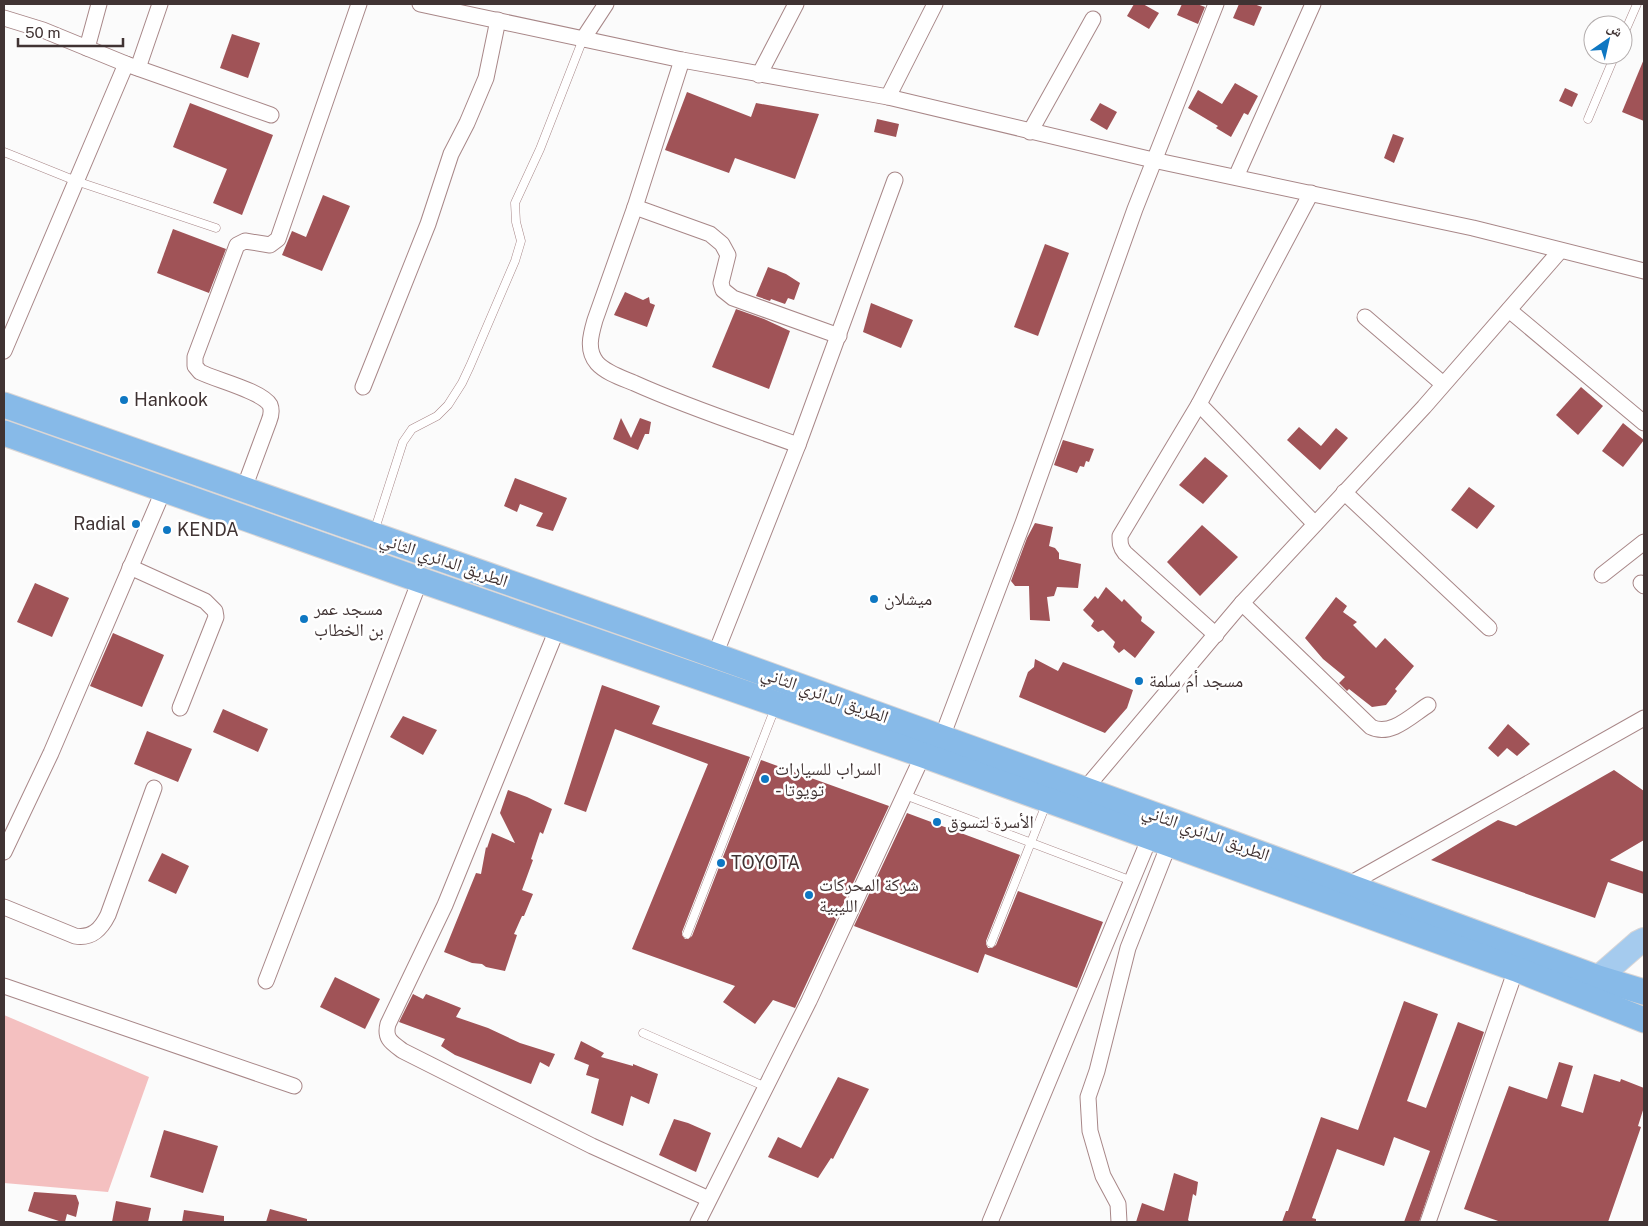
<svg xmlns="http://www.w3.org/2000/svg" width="1648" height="1226" viewBox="0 0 1648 1226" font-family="'Public Sans','Noto Naskh Arabic',sans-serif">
  <rect width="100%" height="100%" fill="#fbfbfb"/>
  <!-- green -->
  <path fill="#f4c0c0" d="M4,1015L149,1077L108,1192L4,1183Z"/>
  <!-- building -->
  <g fill="#a05357">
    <path d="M1134,4H1143L1159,13L1149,29L1127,16Z"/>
    <path d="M1182,4H1197L1205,7L1198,24L1177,15Z"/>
    <path d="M1239,4H1254L1262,7L1254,26L1233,18Z"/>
    <path d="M232,34L260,43L248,78L220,68Z"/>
    <path d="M1644,59V121L1622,112Z"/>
    <path d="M1235,83L1258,96L1248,115L1244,113L1231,137L1216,128L1218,126L1188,108L1198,90L1222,104Z"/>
    <path d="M1565,88L1578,94L1572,107L1559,101Z"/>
    <path d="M687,92L751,117L756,103L819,114L795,179L735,158L729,173L665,150Z"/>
    <path d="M190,103L273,135L242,215L213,203L227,169L173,147Z"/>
    <path d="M1100,103L1117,112L1107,130L1090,120Z"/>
    <path d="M877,119L899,124L896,137L874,132Z"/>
    <path d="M1393,134L1404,138L1394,163L1384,158Z"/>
    <path d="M323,195L350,206L322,271L282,255L292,231L306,237Z"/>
    <path d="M173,229L226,249L209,293L157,273Z"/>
    <path d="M1045,244L1069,253L1038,336L1014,327Z"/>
    <path d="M768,267L786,274L800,283L794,300L788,298L785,304L771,299L770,301L756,296Z"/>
    <path d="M625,292L643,300L649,297L650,303L655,305L647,327L614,315Z"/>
    <path d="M871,303L913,320L901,348L863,332Z"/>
    <path d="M736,309L764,319L790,331L769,389L712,367Z"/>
    <path d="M1581,387L1603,406L1578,435L1556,415Z"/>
    <path d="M621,418L631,438L640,418L651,422L649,434H645L638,450L613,439Z"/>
    <path d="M1623,423L1644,440L1623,467L1602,451Z"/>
    <path d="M1299,427L1321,446L1336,428L1348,438L1320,470L1287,440Z"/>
    <path d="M1063,440L1094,449L1089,462L1086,461L1084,467L1080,466L1077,473L1054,465Z"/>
    <path d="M1205,457L1228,476L1203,504L1179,485Z"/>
    <path d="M515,478L567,498L553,531L536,526L543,513L520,504L517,512L504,506Z"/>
    <path d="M1469,487L1495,506L1477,529L1451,510Z"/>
    <path d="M1035,523L1053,527L1049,546L1055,548L1059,553V559L1081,564L1078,588L1057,587L1054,596L1047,597L1050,621L1030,620L1029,586H1015L1011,581L1027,538Z"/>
    <path d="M1202,525L1238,557L1200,596L1167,562Z"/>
    <path d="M35,583L69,598L52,637L17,622Z"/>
    <path d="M1106,587L1122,602L1124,599L1142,617L1141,621L1155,632L1135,658L1124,649L1119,653L1113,647L1115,642L1103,630L1098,632L1091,626L1094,621L1083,610L1095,596L1098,599Z"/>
    <path d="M1336,597L1347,606L1343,612L1357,622L1353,625L1376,648L1385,638L1414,666L1395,689L1397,691L1386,705L1372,707L1349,689L1347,691L1339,683L1345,677L1323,659L1305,638Z"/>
    <path d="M113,633L164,655L142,707L90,686Z"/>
    <path d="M1035,659L1058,671L1063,662L1133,690L1127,708L1105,733L1019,697L1028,672L1034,667Z"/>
    <path d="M602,685L660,706L652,724L750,757L682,932V935L685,939H688L692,936L761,760L889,806L795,1008L773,1000L755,1024L723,1002L735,986L632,949L708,764L615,729L586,812L564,804Z"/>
    <path d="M223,709L268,729L258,752L213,732Z"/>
    <path d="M403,716L437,730L423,755L390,737Z"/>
    <path d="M1508,724L1530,744L1517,756L1507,748L1498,757L1488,748Z"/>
    <path d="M147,731L192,749L178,782L134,764Z"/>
    <path d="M1614,770L1644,791V840L1610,860L1644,872V894L1608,882L1595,918L1431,860L1498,820L1516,826Z"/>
    <path d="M508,790L527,797L552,809L543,834L540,832L531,859L533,860L522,890L533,894L524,916H522L514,934L517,935L505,971L486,967L482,964L472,963L444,952L476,873L481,874L486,847L487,848L492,833L515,843L500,813Z"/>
    <path d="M907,813L1020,855L986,941V944L988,948H992L996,945L1018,891L1103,922L1077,988L985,954L978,973L854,926Z"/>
    <path d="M162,853L189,866L176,894L148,881Z"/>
    <path d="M335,977L380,999L365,1029L320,1007Z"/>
    <path d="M413,994L423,999L426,994L461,1008L456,1017L488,1028L520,1043L555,1054L549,1067L540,1062L531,1084L455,1055L441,1046L445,1039L399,1022Z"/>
    <path d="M1404,1001L1438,1014L1407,1101L1426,1108L1458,1022L1484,1032L1419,1222H1404L1430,1151L1394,1137L1384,1166L1337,1149L1312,1218L1316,1219V1222H1282L1286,1211H1288L1321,1117L1358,1130Z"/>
    <path d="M581,1041L604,1053L601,1057L633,1066V1064L658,1074L649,1104L631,1096L623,1126L591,1113L599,1079L586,1075L589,1065L574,1059Z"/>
    <path d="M1559,1062L1573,1066L1561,1106L1583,1113L1594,1074L1620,1082L1621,1079L1644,1088V1107L1638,1126L1641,1127L1608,1222H1501L1464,1209L1509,1086L1547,1099Z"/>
    <path d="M838,1077L869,1089L833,1159L831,1158L818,1178L768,1157L778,1137L801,1148Z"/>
    <path d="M674,1119L688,1123L711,1133L696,1172L659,1155Z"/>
    <path d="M164,1130L218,1146L203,1193L150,1177Z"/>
    <path d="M1174,1173L1198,1182L1196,1196L1193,1194L1188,1220L1190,1222H1136L1142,1203L1164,1211Z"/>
    <path d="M34,1192L76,1195L79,1203L76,1217L67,1214L65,1222H62L28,1211Z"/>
    <path d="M116,1201L151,1208L148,1222H112Z"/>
    <path d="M270,1209L307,1219V1222H266Z"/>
    <path d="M184,1210L224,1216V1222H182Z"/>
  </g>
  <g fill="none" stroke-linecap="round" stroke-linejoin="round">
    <!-- service casing -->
    <g stroke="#a88788" stroke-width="9">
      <g id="service">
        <path d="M1623,36L1637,4"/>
        <path d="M1588,119L1615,55"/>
        <path d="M4,152L76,181L216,228"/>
        <path d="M374,532L403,442L412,429L437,416L448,405L462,383L470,366L515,261L521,241L516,222L515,203L540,149L583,39"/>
        <path d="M905,795L1132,881"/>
        <path d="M687,934L775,708"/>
        <path d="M991,943L1047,802"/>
        <path d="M643,1033L766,1087"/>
      </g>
    </g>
    <!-- minor casing -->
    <g stroke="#a88788" stroke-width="17">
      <g id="minor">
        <path d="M420,4L682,60L888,97L1153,160L1473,228L1644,271"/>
        <path d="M4,18L43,30L126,64L271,115"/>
        <path d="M583,39L606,4"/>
        <path d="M87,48L99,4"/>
        <path d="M682,60L635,207L595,320C591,334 586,350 597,363C606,373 622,378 634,383C687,407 743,425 798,445"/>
        <path d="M138,68L160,4"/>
        <path d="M759,75L796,4"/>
        <path d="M888,97L935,4"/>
        <path d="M1030,132L1093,19"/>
        <path d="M1236,177L1313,4"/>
        <path d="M1311,193L1199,404L1315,524"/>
        <path d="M635,207L710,234L722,244L728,255L721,283L723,290L733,298L839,336"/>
        <path d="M1509,310L1644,423"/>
        <path d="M1365,317L1443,384"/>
        <path d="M4,351L126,64"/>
        <path d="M363,387L428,224L451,154L467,123L486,78L498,20"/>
        <path d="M1199,404L1120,536C1120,543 1120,547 1125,553L1216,635"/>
        <path d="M243,491L269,421C271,416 272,410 270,405C262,391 216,380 200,372L195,366V357L237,245L245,241L270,245L278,239L359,4"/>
        <path d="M1344,492L1489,628"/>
        <path d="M130,567L205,601L215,611L216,617L180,708"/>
        <path d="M1602,575L1644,542"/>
        <path d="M1641,583L1644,586"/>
        <path d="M1242,603L1371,727C1391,737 1412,715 1428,705"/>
        <path d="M558,627L445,905L388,1024C384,1039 392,1043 403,1051L592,1146L709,1199"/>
        <path d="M715,655L798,445L895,180"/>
        <path d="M942,737L1023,523L1135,209L1216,4"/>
        <path d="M1085,789L1242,603L1424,407L1560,251"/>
        <path d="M4,852L51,753L164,489"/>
        <path d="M1348,885L1644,718"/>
        <path d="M4,907L75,936C92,939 101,929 108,915L154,788"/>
        <path d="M266,981L420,580"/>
        <path d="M4,986L294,1086"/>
        <path d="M698,1222L809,1001L923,755"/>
        <path d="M990,1222L1150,837"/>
        <path d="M1119,1222L1118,1204L1103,1176L1090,1131L1088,1097L1097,1071L1128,948L1169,844"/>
        <path d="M1428,1222L1516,969"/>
      </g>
    </g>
    <!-- primary casing -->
    <g stroke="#d9d6d6" stroke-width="26">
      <path id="primary" d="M1598,978L1638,943L1644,940"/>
    </g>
    <!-- trunk casing -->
    <g stroke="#d9d6d6" stroke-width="27">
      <g id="trunk">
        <path d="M4,405C241,490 481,571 719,657C1012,762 1306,870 1598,978L1644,992"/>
        <path d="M4,433L420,580L923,755L1516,969L1644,1020"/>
      </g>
    </g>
    <!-- service -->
    <use href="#service" stroke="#fff" stroke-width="8"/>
    <!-- minor -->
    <use href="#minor" stroke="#fff" stroke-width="15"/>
    <!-- primary -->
    <use href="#primary" stroke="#a5cbee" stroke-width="24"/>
    <!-- trunk -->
    <use href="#trunk" stroke="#87bae8" stroke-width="25"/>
  </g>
  <!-- markers -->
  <g fill="#0e77c2" stroke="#fff" stroke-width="2">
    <circle cx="124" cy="400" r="5"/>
    <circle cx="136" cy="524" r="5"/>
    <circle cx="167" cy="530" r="5"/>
    <circle cx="874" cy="599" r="5"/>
    <circle cx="304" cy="619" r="5"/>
    <circle cx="1139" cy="681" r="5"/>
    <circle cx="765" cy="779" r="5"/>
    <circle cx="937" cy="822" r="5"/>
    <circle cx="721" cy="863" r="5"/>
    <circle cx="809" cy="895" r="5"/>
  </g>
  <g text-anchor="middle" stroke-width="5" stroke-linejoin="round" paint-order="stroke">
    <!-- poi labels -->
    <g font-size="18" fill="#403333" stroke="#fff" text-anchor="start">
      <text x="134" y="406">Hankook</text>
      <text x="126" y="530" text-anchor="end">Radial</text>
      <text x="177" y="536">KENDA</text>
      <text x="884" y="605">ميشلان</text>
      <text x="314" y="615">مسجد عمر<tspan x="314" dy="21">بن الخطاب</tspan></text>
      <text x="1149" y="687">مسجد أم سلمة</text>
      <text x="775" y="775">السراب للسيارات<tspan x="775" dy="21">- تويوتا</tspan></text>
      <text x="947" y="828">الأسرة لتسوق</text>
      <text x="731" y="869">TOYOTA</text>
      <text x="819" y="891">شركة المحركات<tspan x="819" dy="21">الليبية</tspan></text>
    </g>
    <!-- street labels -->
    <g font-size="18" fill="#403333" stroke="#fff">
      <text transform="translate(444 560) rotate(19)" y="6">الطريق الدائري الثاني</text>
      <text transform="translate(825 695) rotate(20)" y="6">الطريق الدائري الثاني</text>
      <text transform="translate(1206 833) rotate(20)" y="6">الطريق الدائري الثاني</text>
    </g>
  </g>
  <!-- border -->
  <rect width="1648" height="1226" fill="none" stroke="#403333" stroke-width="10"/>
  <!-- north arrow -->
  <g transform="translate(1608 40) rotate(34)"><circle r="24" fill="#ffffff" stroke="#b3adad"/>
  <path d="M0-4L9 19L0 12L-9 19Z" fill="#0e77c2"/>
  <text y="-8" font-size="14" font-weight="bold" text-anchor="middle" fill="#403333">ش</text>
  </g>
  <!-- scale -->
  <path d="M18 38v8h105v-8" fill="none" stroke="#403333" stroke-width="2.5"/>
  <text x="25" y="38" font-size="15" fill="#403333" stroke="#ffffff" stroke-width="4" paint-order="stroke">50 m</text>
</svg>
